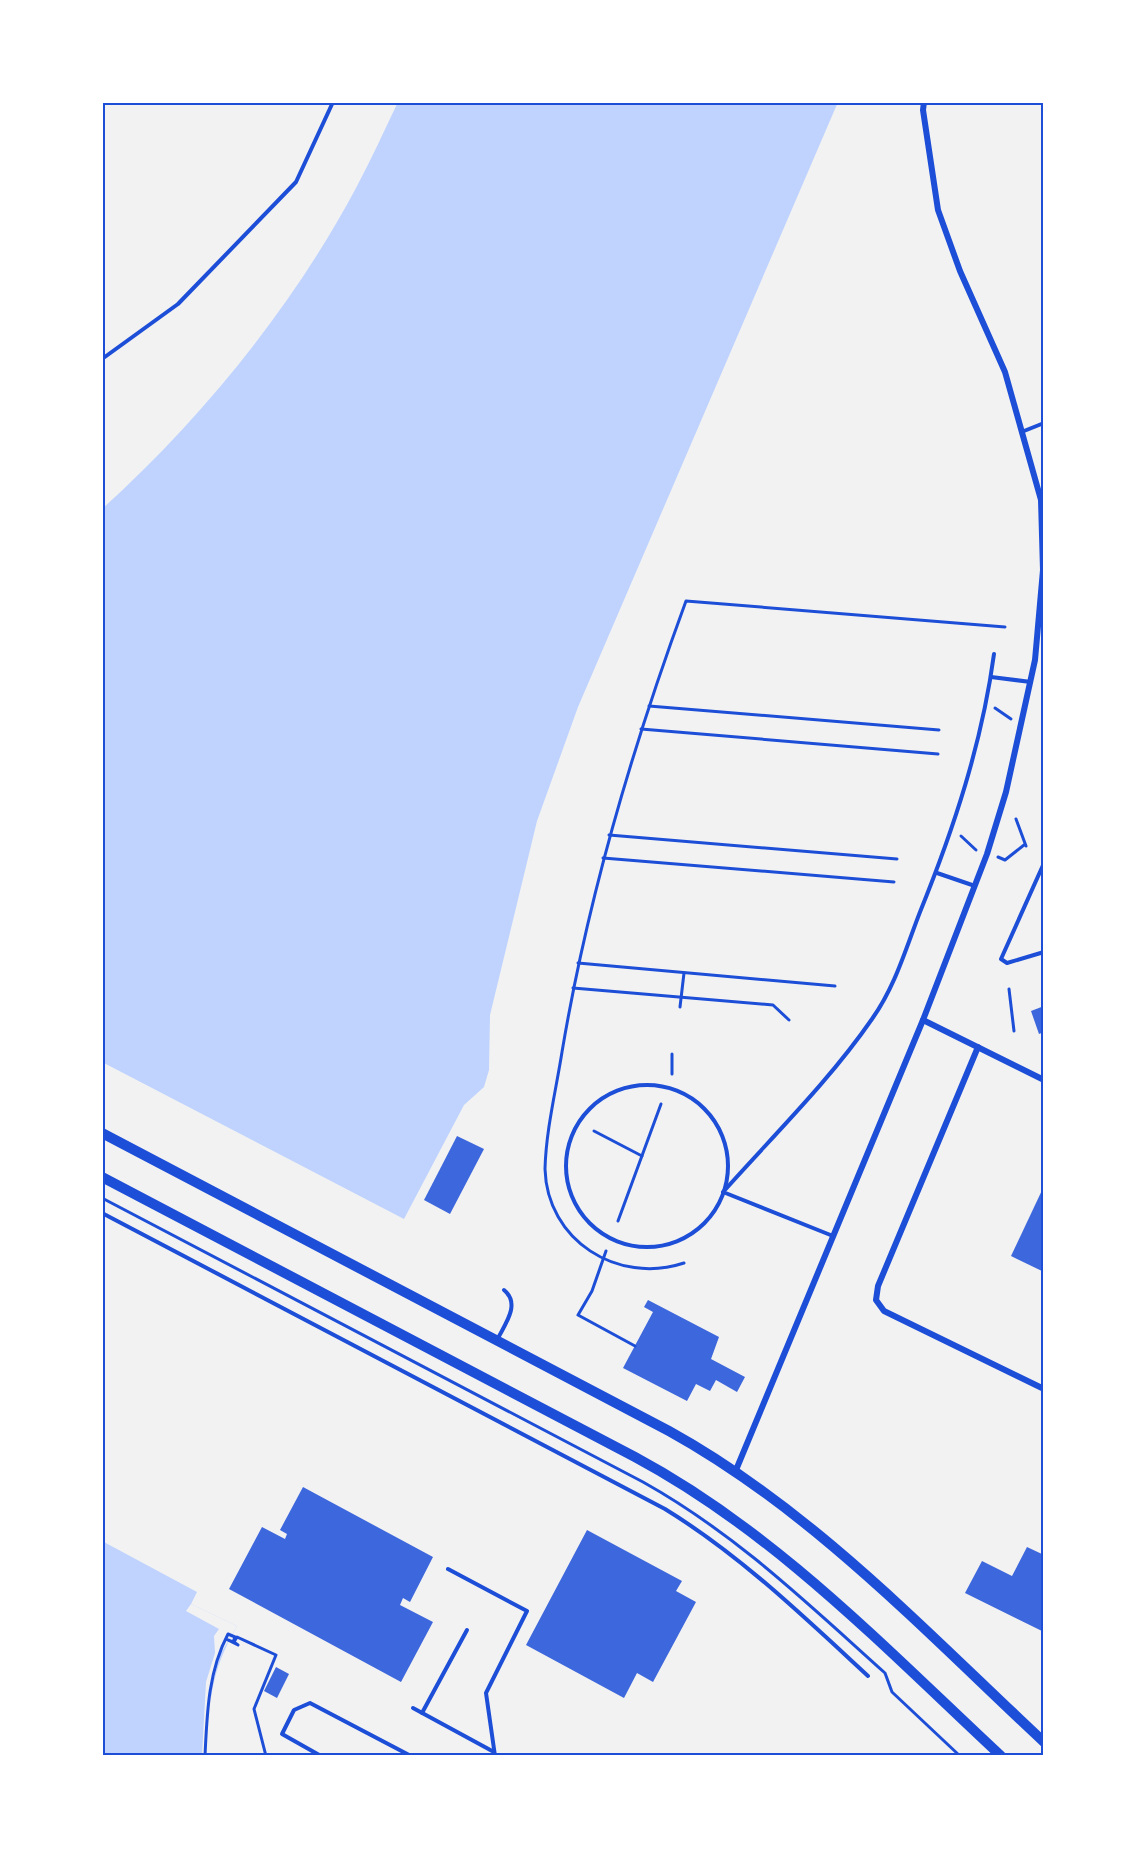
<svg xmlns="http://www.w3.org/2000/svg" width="1146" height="1858" viewBox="0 0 1146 1858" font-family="'Alegreya Sans',sans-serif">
  <rect width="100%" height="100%" fill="#f2f2f2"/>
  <!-- water -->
  <g fill="#bfd3fe">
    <path d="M398,102H838L578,707L537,821L490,1015L489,1070L484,1087L464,1105L404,1219L102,1062V509C202,418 292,308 356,188C371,160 384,131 398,102Z"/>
    <path d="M102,1541L197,1592L191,1604L237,1626C211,1671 207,1704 210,1756H102Z"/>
  </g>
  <!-- pier -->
  <path fill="#f2f2f2" d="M191,1604L237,1626L220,1655L211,1690L210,1756H202L206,1682L215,1653L214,1636L219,1629L186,1611Z"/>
  <!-- building -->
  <g fill="#3d67dc">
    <path d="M1044,1006V1032L1039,1034L1031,1011Z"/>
    <path d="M457,1136L484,1149L450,1214L424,1200Z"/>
    <path d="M1044,1186V1272L1011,1256Z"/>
    <path d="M648,1300L719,1337L711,1359L745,1377L737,1392L716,1380L710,1391L696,1384L687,1401L623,1368L653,1312L644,1307Z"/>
    <path d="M303,1487L433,1557L410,1602L403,1598L400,1605L433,1622L401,1682L229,1589L262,1527L285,1539L287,1534L280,1530Z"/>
    <path d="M587,1530L682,1581L676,1591L696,1602L653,1682L637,1673L624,1698L526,1645Z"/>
    <path d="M1027,1547L1044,1555V1632L965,1593L982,1561L1012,1576Z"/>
    <path d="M276,1667L289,1674L277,1698L264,1691Z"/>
  </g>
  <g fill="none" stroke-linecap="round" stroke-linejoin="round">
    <!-- path -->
    <g stroke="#1d4ed8" stroke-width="3">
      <path d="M649,706L939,730"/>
      <path d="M995,708L1011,719"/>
      <path d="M641,729L938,754"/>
      <path d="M1016,819L1026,846"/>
      <path d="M609,835L897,859"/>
      <path d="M961,836L976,850"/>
      <path d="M998,857L1005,860L1024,845"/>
      <path d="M603,858L894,882"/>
      <path d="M578,963L835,986"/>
      <path d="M573,988L773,1005L789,1020"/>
      <path d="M1009,989L1014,1031"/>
      <path d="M680,1007L684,973"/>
      <path d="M1044,1048V1047"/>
      <path d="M672,1074V1054"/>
      <path d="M594,1131L642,1156"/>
      <path d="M102,1198L643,1482C736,1534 807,1603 885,1673L892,1692L960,1756"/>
      <path d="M618,1221L661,1104"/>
      <path d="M606,1251L592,1291L578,1315L635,1346"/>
      <path d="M684,1263C617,1285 547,1240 545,1169C546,1130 556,1090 562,1052C588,897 632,748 686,601L1005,627"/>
      <path d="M205,1756C207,1714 208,1672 228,1634L235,1637L233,1642L228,1640L238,1645L234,1642L237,1637L276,1655L254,1709L266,1756"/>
    </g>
    <!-- service -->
    <g stroke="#1d4ed8" stroke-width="4">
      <path d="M102,359L178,304L296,182L333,102"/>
      <path d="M1024,431L1044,423"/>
      <path d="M991,677L1031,682"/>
      <path d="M1044,863L1001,959L1007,963L1044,952"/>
      <path d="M937,873L975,886"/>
      <circle cx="647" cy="1166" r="81"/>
      <path d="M102,1213L665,1509C740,1555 803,1616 868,1676"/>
      <path d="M833,1236L723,1192C773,1136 830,1080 872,1019C895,987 906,948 920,912C954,828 982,743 994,654"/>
      <path d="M497,1340C505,1324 521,1304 504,1290"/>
      <path d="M448,1569L527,1611L486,1693L495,1756"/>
      <path d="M413,1708L494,1752"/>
      <path d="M422,1713L467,1630"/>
      <path d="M321,1756L282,1734L294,1710L310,1703L411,1756"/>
    </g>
    <!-- minor -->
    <g stroke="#1d4ed8" stroke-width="6">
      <path d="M923,1020L1044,1080"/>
      <path d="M978,1047L878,1286L876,1300L884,1311L1044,1389"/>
      <path d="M736,1470L923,1020L987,854L1006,792L1035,660L1043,570L1041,500L1005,372L960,271L938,210L923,110L924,102"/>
    </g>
    <!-- secondary -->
    <path stroke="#1d4ed8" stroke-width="10" d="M102,1177L635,1457C775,1532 885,1648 1001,1756"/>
    <!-- primary -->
    <path stroke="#1d4ed8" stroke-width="10" d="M102,1133L669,1431C812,1510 926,1632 1044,1742"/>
  </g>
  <!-- border -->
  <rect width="1146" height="1858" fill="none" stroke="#ffffff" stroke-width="207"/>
  <rect x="104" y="104" width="938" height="1650" fill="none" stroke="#1d4ed8" stroke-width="2"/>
</svg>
